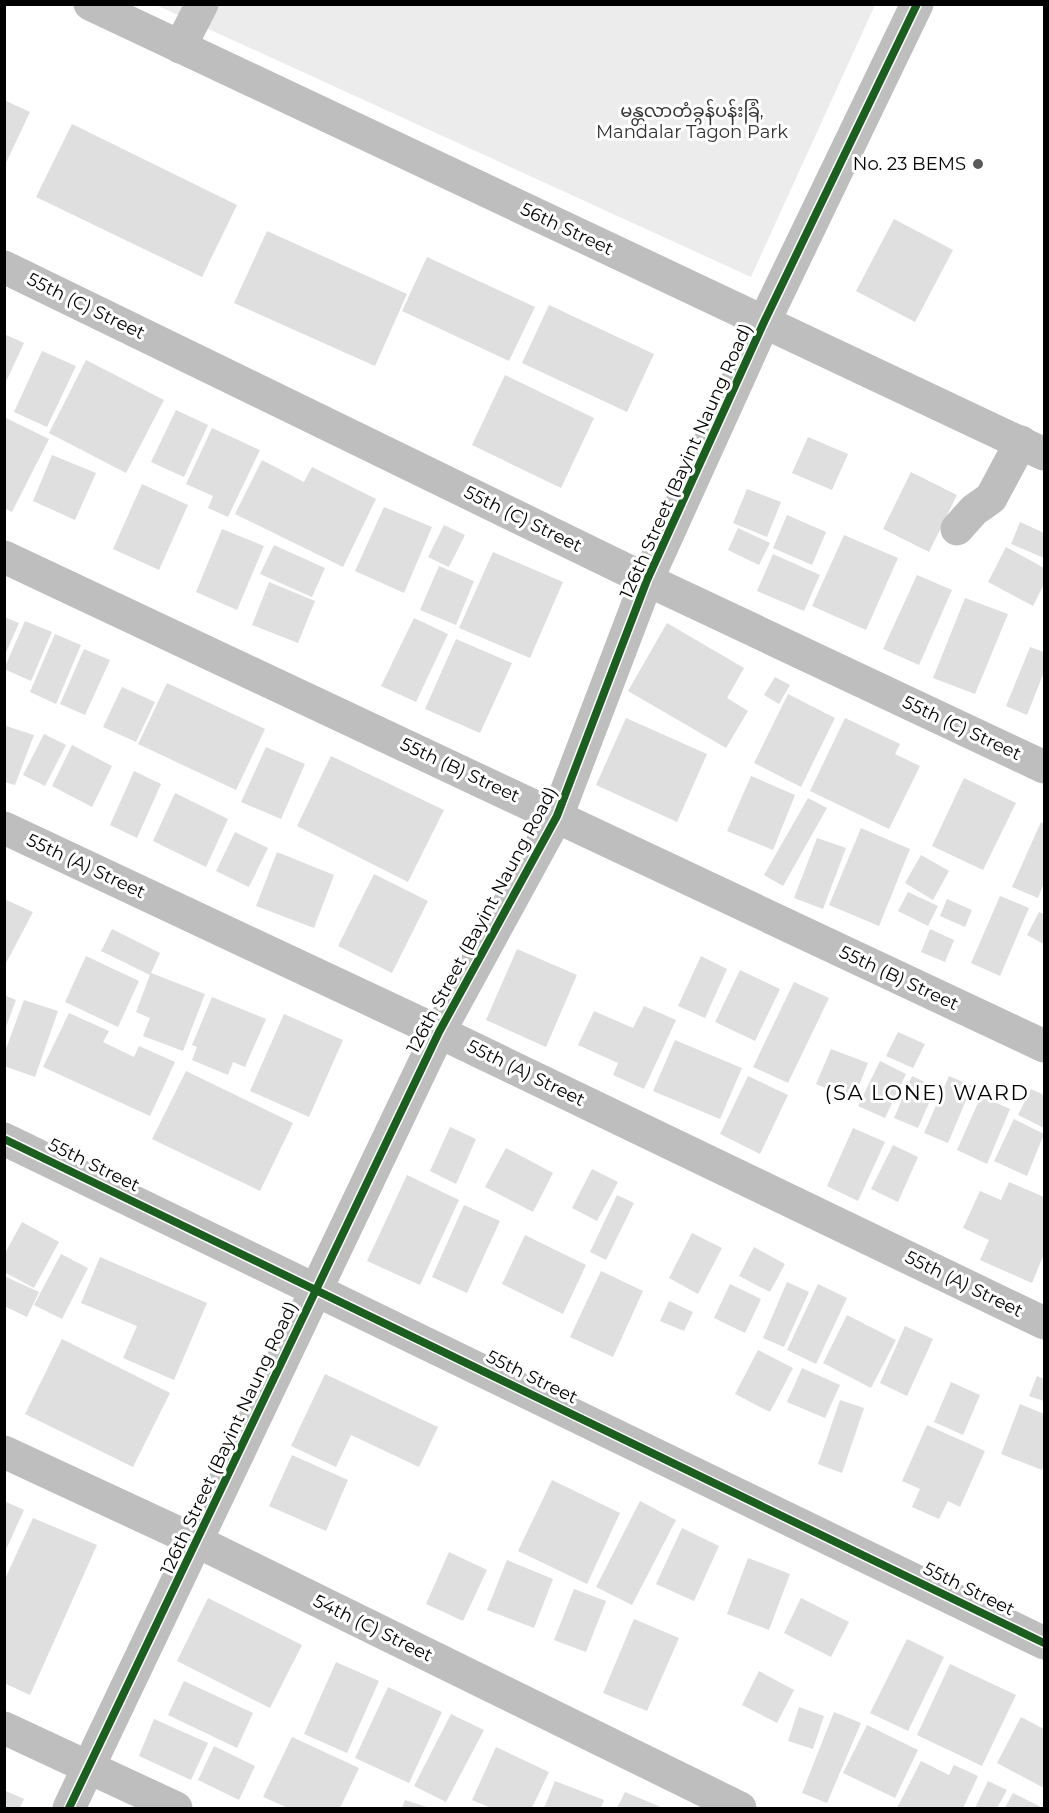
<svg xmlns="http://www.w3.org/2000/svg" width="1049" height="1813" viewBox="0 0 1049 1813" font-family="Montserrat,'Noto Sans Myanmar',sans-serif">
  <rect width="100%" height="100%" fill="#fff"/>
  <!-- green -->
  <path fill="#ececec" d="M156,5H875L751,277Z"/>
  <!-- building -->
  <g fill="#dfdfdf">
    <path d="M4,100L30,112L4,167Z"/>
    <path d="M72,124L237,205L202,277L36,197Z"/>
    <path d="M894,219L953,250L915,322L856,291Z"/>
    <path d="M267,231L407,294L375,366L234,303Z"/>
    <path d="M427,257L535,307L509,361L402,311Z"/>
    <path d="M549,305L654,354L627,412L522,363Z"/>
    <path d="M4,334L24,343L4,386Z"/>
    <path d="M42,351L76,366L47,427L14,412Z"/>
    <path d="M86,360L164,400L126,473L49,433Z"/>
    <path d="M505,375L594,418L561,488L472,445Z"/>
    <path d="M176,410L208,425L184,477L151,462Z"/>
    <path d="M4,417L49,439L12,512L4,508Z"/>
    <path d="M212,428L260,450L228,517L208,508L213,496L186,484Z"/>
    <path d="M808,437L848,454L832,490L792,473Z"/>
    <path d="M52,455L96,473L75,520L33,501Z"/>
    <path d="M262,460L304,482L312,467L376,499L343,567L235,514Z"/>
    <path d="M911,472L957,495L929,552L883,529Z"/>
    <path d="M142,484L188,505L159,570L113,549Z"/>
    <path d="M747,489L781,502L767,537L733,523Z"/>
    <path d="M384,507L432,527L404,593L355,571Z"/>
    <path d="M787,515L826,532L812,565L773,548Z"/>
    <path d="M1020,522L1044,533V558L1011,544Z"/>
    <path d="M444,525L465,535L449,567L428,557Z"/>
    <path d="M738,528L770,543L759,565L728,550Z"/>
    <path d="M222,529L264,546L237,610L196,592Z"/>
    <path d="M844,535L898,558L866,630L812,606Z"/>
    <path d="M274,545L325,568L312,597L260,574Z"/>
    <path d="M1006,547L1044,568V584L1033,606L988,582Z"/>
    <path d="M493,552L563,582L530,658L459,628Z"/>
    <path d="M773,554L820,575L804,611L757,591Z"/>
    <path d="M439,566L474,581L456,625L420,610Z"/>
    <path d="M917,575L952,590L919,665L883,649Z"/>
    <path d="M269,582L315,601L298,643L252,625Z"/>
    <path d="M965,598L1008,614L975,694L933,678Z"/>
    <path d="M4,617L19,623L4,657Z"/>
    <path d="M414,618L448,634L416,702L381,686Z"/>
    <path d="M25,621L52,632L31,681L4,669Z"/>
    <path d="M667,623L744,668L727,698L748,711L726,748L628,691Z"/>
    <path d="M55,634L81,645L56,704L30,692Z"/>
    <path d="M456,639L512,663L480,733L425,709Z"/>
    <path d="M1030,647L1044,652V672L1027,715L1006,706Z"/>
    <path d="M84,649L110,660L85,715L60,704Z"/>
    <path d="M775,677L790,685L779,704L764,695Z"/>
    <path d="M167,683L265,729L236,790L138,744Z"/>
    <path d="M122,687L155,702L136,742L103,727Z"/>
    <path d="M788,694L835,718L801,787L754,763Z"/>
    <path d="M626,718L707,754L677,822L596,785Z"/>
    <path d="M845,718L900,744L895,754L920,766L889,829L810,791Z"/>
    <path d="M6,726L34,735L15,785L4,782Z"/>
    <path d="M44,734L66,745L45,786L23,775Z"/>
    <path d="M72,745L112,766L92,807L52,786Z"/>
    <path d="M266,747L305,764L281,819L241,802Z"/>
    <path d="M331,756L444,810L408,882L297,826Z"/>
    <path d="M134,771L161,784L137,838L110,825Z"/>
    <path d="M751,776L795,795L773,850L727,831Z"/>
    <path d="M964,778L1016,803L983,870L932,846Z"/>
    <path d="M175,793L228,819L206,867L153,841Z"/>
    <path d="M808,798L827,808L783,886L764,875Z"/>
    <path d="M1041,822L1044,824V883L1038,898L1012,887Z"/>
    <path d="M861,828L910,849L879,926L829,905Z"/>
    <path d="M235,832L268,848L249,887L216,871Z"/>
    <path d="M817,838L846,848L823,909L794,898Z"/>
    <path d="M277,852L334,875L314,928L256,906Z"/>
    <path d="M921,855L949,871L933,900L905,883Z"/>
    <path d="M374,874L428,901L392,973L338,946Z"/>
    <path d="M908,892L938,906L928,926L898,911Z"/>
    <path d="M1000,896L1029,908L1000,976L971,963Z"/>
    <path d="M4,899L33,912L4,967Z"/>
    <path d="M947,899L972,910L965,927L940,916Z"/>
    <path d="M1039,912L1044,914V944L1027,935Z"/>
    <path d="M112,929L160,953L151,973L205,994L183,1051L143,1036L150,1018L136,1012L150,975L101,951Z"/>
    <path d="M930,929L954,940L945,962L921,952Z"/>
    <path d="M517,949L577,975L546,1047L486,1020Z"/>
    <path d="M86,956L139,981L118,1027L65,1002Z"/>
    <path d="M701,956L727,969L705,1018L678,1006Z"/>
    <path d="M740,970L780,989L755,1041L715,1022Z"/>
    <path d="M794,982L829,998L788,1083L753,1067Z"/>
    <path d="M4,995L16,1000L5,1030H4Z"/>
    <path d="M212,997L266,1019L245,1067L233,1062L228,1075L192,1060L197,1047L192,1045Z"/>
    <path d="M24,1000L58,1011L35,1077L4,1066V1054Z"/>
    <path d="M644,1006L676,1020L644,1089L613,1075L618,1063L578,1045L594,1011L633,1028Z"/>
    <path d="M69,1013L109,1031L103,1042L134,1057L139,1046L175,1062L150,1116L43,1067Z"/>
    <path d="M284,1014L343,1040L309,1117L250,1091Z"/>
    <path d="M898,1032L925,1044L913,1068L886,1056Z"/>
    <path d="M675,1040L742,1068L720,1119L653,1091Z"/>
    <path d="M831,1049L868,1063L853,1100L816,1084Z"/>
    <path d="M880,1061L906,1074L885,1118L858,1106Z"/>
    <path d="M186,1071L293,1123L260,1191L152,1139Z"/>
    <path d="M748,1076L788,1095L760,1154L720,1134Z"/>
    <path d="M912,1076L936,1087L918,1128L894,1118Z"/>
    <path d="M949,1076L972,1086L948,1143L924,1133Z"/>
    <path d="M1031,1089L1044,1095V1128L1018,1115Z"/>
    <path d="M981,1096L1010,1109L987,1164L957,1150Z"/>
    <path d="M1014,1119L1044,1134L1027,1176L994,1161Z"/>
    <path d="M450,1127L476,1139L456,1184L430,1171Z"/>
    <path d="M853,1128L885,1142L858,1201L827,1186Z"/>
    <path d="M893,1145L918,1157L898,1202L871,1189Z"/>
    <path d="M506,1148L553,1173L533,1212L485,1187Z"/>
    <path d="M592,1169L618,1182L597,1221L572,1208Z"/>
    <path d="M407,1175L459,1200L420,1285L367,1261Z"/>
    <path d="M1009,1182L1044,1197V1254L1032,1283L980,1260L989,1240L963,1228L980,1191L1001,1200Z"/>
    <path d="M617,1195L634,1203L606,1260L590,1252Z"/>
    <path d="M464,1205L500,1221L467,1293L432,1277Z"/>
    <path d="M22,1222L59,1242L34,1288L4,1272V1255Z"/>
    <path d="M692,1233L722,1248L698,1294L669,1278Z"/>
    <path d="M525,1235L586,1265L563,1314L502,1284Z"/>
    <path d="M754,1247L785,1264L770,1292L739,1276Z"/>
    <path d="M61,1254L88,1268L62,1319L34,1305Z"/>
    <path d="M100,1257L207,1303L174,1380L123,1358L137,1326L81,1303Z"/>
    <path d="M601,1271L643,1291L613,1357L570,1337Z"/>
    <path d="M4,1276L39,1292L27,1317L4,1306Z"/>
    <path d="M787,1282L809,1292L784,1347L763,1338Z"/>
    <path d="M730,1284L761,1299L745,1333L714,1318Z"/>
    <path d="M818,1284L847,1298L816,1364L787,1350Z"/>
    <path d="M669,1301L693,1312L684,1331L660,1321Z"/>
    <path d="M847,1315L896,1340L871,1388L823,1363Z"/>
    <path d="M905,1326L933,1339L907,1396L880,1383Z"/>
    <path d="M62,1339L170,1393L133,1467L25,1414Z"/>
    <path d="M758,1350L793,1368L770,1412L735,1394Z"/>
    <path d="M802,1368L840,1385L825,1418L787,1402Z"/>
    <path d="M325,1374L438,1427L419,1467L351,1435L336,1467L291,1446Z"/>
    <path d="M1037,1376L1044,1379V1401L1029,1396Z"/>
    <path d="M951,1382L980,1395L963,1435L934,1422Z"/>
    <path d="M840,1400L864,1408L842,1473L818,1464Z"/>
    <path d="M1020,1404L1044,1414V1464L1042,1470L1001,1454Z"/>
    <path d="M927,1425L985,1451L960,1507L948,1501L939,1519L912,1507L920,1489L902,1481Z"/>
    <path d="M292,1455L348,1480L326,1531L269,1506Z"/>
    <path d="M552,1480L620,1513L587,1584L518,1551Z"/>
    <path d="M4,1501L24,1510L4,1554Z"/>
    <path d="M640,1501L676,1520L632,1605L596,1587Z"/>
    <path d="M33,1518L97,1545L30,1695L4,1683V1581Z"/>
    <path d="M682,1528L719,1546L694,1601L656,1584Z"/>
    <path d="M449,1552L487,1570L463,1621L426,1604Z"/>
    <path d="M748,1558L790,1574L769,1630L727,1614Z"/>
    <path d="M507,1560L553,1579L534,1628L487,1610Z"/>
    <path d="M574,1589L606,1601L586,1652L554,1640Z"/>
    <path d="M208,1598L302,1645L270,1708L177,1661Z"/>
    <path d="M801,1598L849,1622L831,1657L784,1633Z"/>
    <path d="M634,1619L679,1638L647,1711L603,1693Z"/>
    <path d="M907,1639L944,1657L908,1731L870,1713Z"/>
    <path d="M336,1662L379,1681L347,1753L304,1734Z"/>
    <path d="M950,1664L1016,1695L982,1766L917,1735Z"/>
    <path d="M759,1671L794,1690L777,1723L742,1705Z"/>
    <path d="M184,1681L253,1713L237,1748L168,1715Z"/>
    <path d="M388,1687L442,1712L409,1783L355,1758Z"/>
    <path d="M799,1707L824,1716L813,1749L788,1741Z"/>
    <path d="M834,1712L861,1723L827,1803L802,1793Z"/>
    <path d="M451,1714L484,1730L446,1802L414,1786Z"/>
    <path d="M1021,1717L1044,1729V1788L997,1763Z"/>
    <path d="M154,1719L208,1743L191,1780L139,1756Z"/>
    <path d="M867,1725L918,1750L895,1798L843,1773Z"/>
    <path d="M292,1737L359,1768L340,1808H288L263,1797Z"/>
    <path d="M214,1746L255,1766L239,1800L198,1780Z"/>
    <path d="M496,1747L549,1772L532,1808H491L472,1800Z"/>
    <path d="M921,1761L949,1775L954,1765L978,1776L963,1808H897Z"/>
    <path d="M555,1781L604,1800L601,1808H544Z"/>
    <path d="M988,1781L1007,1790L997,1808H975Z"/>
    <path d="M6,1791L24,1799L20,1808H4Z"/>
    <path d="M625,1792L663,1808H617Z"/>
    <path d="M1013,1793L1043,1808H1005Z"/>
    <path d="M405,1800L430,1808H402Z"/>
  </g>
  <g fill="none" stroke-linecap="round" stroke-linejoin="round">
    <!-- minor -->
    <g stroke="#bebebe" stroke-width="33">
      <path d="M90,4L1044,454"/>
      <path d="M180,47L202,4"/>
      <path d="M4,267L647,580L1044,767"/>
      <path d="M957,529L974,510L991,498L1021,442"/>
      <path d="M4,557L1044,1046"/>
      <path d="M4,828L439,1032L1044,1323"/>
      <path d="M4,1139L1044,1643"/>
      <path d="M4,1452L196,1541L740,1808"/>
      <path d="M4,1728L176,1808"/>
      <path d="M69,1808L439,1032L557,816L647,580L764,322L917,4"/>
    </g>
    <!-- cycleway casing -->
    <g stroke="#fff" stroke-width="11">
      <g id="cycleway">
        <path d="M4,1139L1044,1643"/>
        <path d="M69,1808L439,1032L557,816L647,580L764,322L917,4"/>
      </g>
    </g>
    <!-- cycleway -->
    <use href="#cycleway" stroke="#1b5e20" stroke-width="8"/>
  </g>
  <!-- markers -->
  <circle fill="#595959" stroke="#fff" stroke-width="2" cx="978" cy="164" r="6"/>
  <g text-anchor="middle" stroke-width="6" stroke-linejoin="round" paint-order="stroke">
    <!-- park labels -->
    <g font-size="18" fill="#333" stroke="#fff">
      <text x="692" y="117">မန္တလာတံခွန်ပန်းခြံ,<tspan x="692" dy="21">Mandalar Tagon Park</tspan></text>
    </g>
    <!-- poi labels -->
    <g font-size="18" fill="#000" stroke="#fff" text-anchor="end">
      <text x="966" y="170">No. 23 BEMS</text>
    </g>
    <!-- street labels -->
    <g font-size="18" fill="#000" stroke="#fff">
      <text transform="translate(567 229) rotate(25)" y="6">56th Street</text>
      <text transform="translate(86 306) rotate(26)" y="6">55th (C) Street</text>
      <text transform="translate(686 461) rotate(-66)" y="6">126th Street (Bayint Naung Road)</text>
      <text transform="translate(523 519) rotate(26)" y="6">55th (C) Street</text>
      <text transform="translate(962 728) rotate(25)" y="6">55th (C) Street</text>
      <text transform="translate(460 770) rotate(25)" y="6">55th (B) Street</text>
      <text transform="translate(86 866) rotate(25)" y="6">55th (A) Street</text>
      <text transform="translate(482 920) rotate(-62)" y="6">126th Street (Bayint Naung Road)</text>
      <text transform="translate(899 978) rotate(25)" y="6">55th (B) Street</text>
      <text transform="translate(526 1073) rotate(26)" y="6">55th (A) Street</text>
      <text transform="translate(94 1165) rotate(26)" y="6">55th Street</text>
      <text transform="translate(964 1284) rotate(26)" y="6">55th (A) Street</text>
      <text transform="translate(532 1377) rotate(26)" y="6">55th Street</text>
      <text transform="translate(229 1438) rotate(-65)" y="6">126th Street (Bayint Naung Road)</text>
      <text transform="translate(969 1589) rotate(26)" y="6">55th Street</text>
      <text transform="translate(373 1628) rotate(26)" y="6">54th (C) Street</text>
    </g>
    <!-- quarter labels -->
    <g font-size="21" letter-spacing="1.5" fill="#000" stroke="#fff">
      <text x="927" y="1100">(SA LONE) WARD</text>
    </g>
  </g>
  <!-- border -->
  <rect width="1049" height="1813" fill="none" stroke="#000000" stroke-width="12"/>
</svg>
